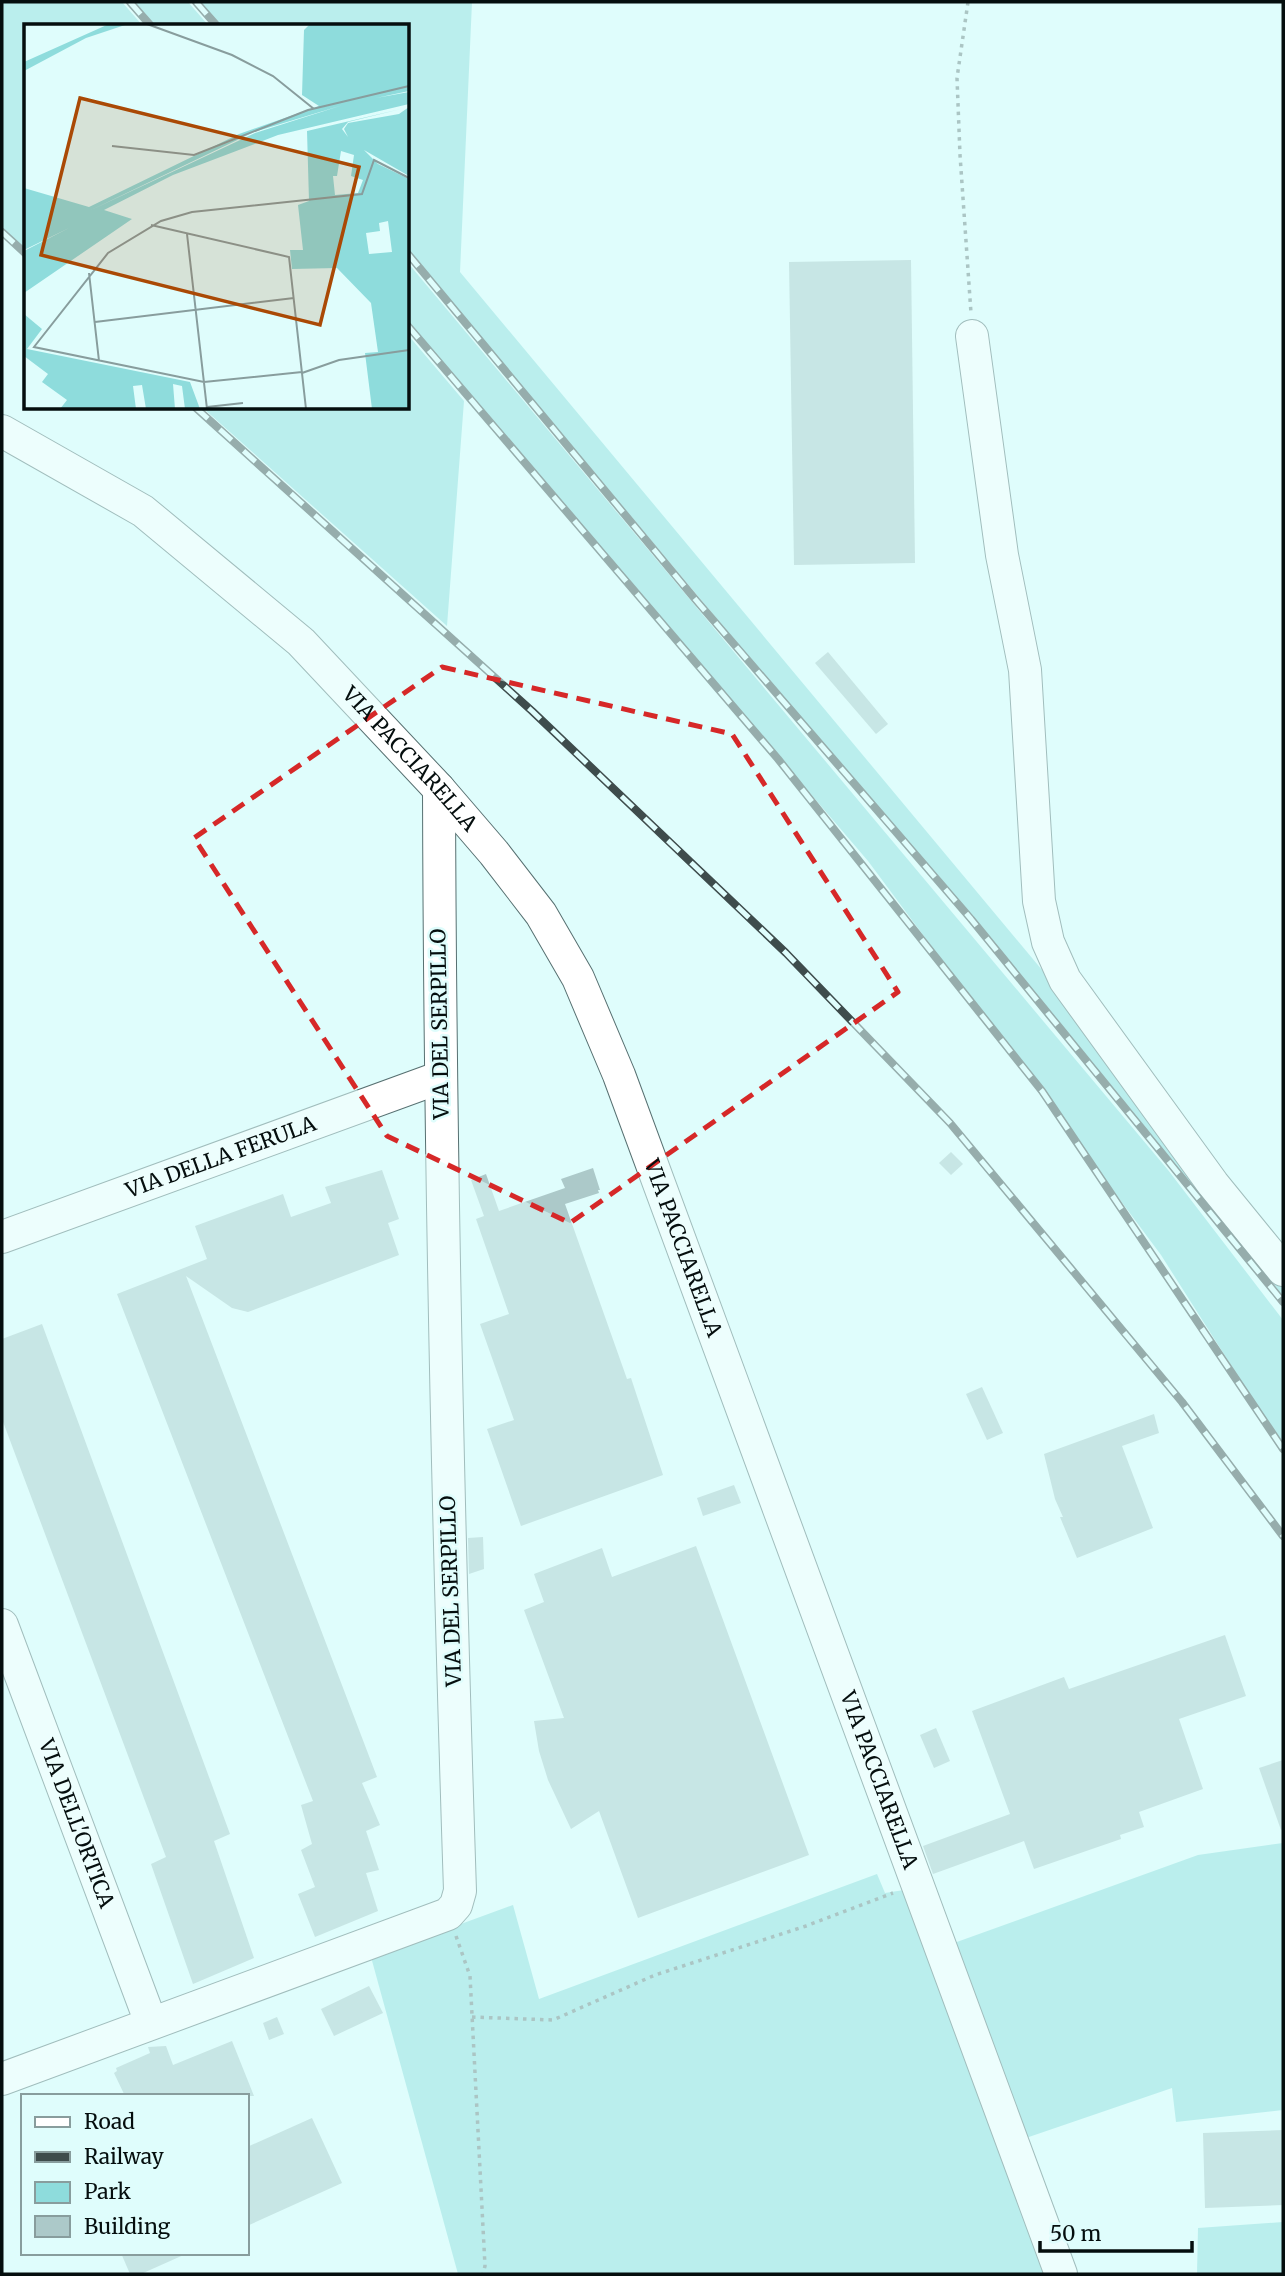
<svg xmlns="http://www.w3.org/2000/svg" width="1285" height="2276" viewBox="0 0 1285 2276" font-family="Merriweather,serif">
  <rect width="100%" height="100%" fill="#dffdfc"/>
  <!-- green -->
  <g fill="#8edcdc">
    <path d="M2,2H122L143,26H26V250L2,228Z"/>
    <path d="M133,2H188L209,26H154Z"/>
    <path d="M199,2H472L460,272L1283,1259V1305L1175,1164L408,251V26H219Z"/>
    <path d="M408,263L1168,1170L1283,1320V1447L1161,1255L868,861L408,323Z"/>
    <path d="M408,335L464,401L447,626L203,408H408Z"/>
    <path d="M1283,1843V2110L1176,2122L1172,2088L1023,2139L1070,2274H458L371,1957L513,1905L539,1999L877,1874L885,1893L904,1890L929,1952L1198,1855Z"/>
    <path d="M1283,2222V2274H1197L1198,2228Z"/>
  </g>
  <!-- building -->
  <g fill="#acc9c9">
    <path d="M911,260L915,563L794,565L789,262Z"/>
    <path d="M828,652L888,724L876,734L815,663Z"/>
    <path d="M951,1152L963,1164L951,1175L939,1163Z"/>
    <path d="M593,1168L600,1190H598L599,1193L565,1204L627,1379L631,1378L663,1475L521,1526L487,1429L514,1420L480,1324L509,1314L476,1219L484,1216L471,1180L486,1174L499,1211L565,1188L561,1179Z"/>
    <path d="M382,1170L399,1219L388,1223L399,1255L248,1312L232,1308L186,1276L377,1777L362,1783L380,1825L366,1831L379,1870L366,1873L378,1911L315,1937L298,1894L315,1887L301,1850L312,1844L301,1805L313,1801L117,1294L207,1259L195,1226L283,1194L291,1217L331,1203L325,1187Z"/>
    <path d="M42,1324L230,1834L214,1841L254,1958L193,1984L151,1864L166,1857L2,1419V1339Z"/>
    <path d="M982,1387L1003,1433L987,1440L966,1394Z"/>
    <path d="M1154,1414L1159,1433L1122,1446L1153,1528L1077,1558L1060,1517H1063L1055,1499L1044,1454Z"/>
    <path d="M734,1485L741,1503L703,1516L697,1498Z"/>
    <path d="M483,1537L484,1569L469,1574L468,1538Z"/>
    <path d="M696,1546L809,1855L638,1918L599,1811L571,1829L548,1780L539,1751L534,1721L564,1718L524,1610L544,1602L534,1574L602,1548L612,1577Z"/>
    <path d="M1225,1635L1246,1696L1179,1719L1203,1789L1139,1812L1144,1827L1120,1835L1121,1839L1034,1869L1024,1841L933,1874L923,1846L1010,1814L972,1711L1064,1677L1069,1689Z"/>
    <path d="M936,1728L950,1761L934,1768L920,1735Z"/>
    <path d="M1283,1760V1829L1281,1830L1259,1768Z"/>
    <path d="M369,1986L383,2013L334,2036L321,2009Z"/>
    <path d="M277,2017L284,2034L269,2040L263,2023Z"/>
    <path d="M232,2041L254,2096H125L114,2073L117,2071L116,2068L150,2053L148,2047L166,2046L173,2065Z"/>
    <path d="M312,2118L342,2183L247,2226V2147Z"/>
    <path d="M1283,2130V2205L1205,2208L1203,2133Z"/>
    <path d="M121,2253H188L141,2274H130Z"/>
  </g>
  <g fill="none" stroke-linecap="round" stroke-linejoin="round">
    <!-- minor casing -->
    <g stroke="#577071" stroke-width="34">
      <g id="minor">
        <path d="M972,336L1002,555L1025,670L1039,901L1048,942L1065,980L1213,1184L1283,1270"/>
        <path id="s1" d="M2,431L143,511L301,642L439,789L494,853L541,914L578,978L619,1075L1061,2274"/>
        <path id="s2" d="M2,1237L441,1077"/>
        <path id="s3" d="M2,1625L151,2023"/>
        <path d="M2,2079L448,1914L456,1905L460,1891C448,1524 440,1157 439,789"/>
      </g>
    </g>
    <!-- path -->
    <g stroke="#6d8080" stroke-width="3.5" stroke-dasharray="3.5 5" stroke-linecap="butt">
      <path d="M968,2L957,78L960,155L971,313"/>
      <path d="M456,1936L470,1976L485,2266L483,2274"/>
      <path d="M472,2017L553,2020L655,1975L806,1926L893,1893"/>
    </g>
    <!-- minor -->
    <use href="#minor" stroke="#fff" stroke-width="32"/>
    <!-- rail casing -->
    <g stroke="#3e4c4c" stroke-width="8">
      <g id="rail">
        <path d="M130,2L151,26"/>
        <path d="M196,2L217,26"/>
        <path d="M2,232L26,254"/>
        <path d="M408,254L695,599L971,919L1283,1302"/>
        <path d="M408,326L778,759L1042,1091L1283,1449"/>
        <path d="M196,408L532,711L786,953L950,1123L1182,1402L1283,1536"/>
      </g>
    </g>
    <!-- rail -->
    <use href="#rail" stroke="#dffdfc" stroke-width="5" stroke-dasharray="16" stroke-linecap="butt"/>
  </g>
  <!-- marked area -->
  <path d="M0 0H1285V2276H0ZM442,667L732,734L898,992L570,1223L387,1136L194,838Z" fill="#dffdfc" fill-opacity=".55" fill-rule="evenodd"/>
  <path fill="none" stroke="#d62828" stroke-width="5" stroke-dasharray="14 9" stroke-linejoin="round" d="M442,667L732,734L898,992L570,1223L387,1136L194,838Z"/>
  <g text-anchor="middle" stroke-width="5" stroke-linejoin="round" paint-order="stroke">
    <!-- street labels -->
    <g font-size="21" fill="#050e0e" stroke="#dffdfc">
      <text dy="7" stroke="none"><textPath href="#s1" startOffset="527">VIA PACCIARELLA</textPath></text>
      <text transform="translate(440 1024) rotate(-91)" y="7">VIA DEL SERPILLO</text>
      <text dy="7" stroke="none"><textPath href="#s2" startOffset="233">VIA DELLA FERULA</textPath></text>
      <text dy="7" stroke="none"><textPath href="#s1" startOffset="1094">VIA PACCIARELLA</textPath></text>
      <text transform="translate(451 1591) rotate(-92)" y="7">VIA DEL SERPILLO</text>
      <text dy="7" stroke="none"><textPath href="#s1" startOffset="1661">VIA PACCIARELLA</textPath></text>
      <text dy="7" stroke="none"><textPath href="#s3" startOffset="212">VIA DELL'ORTICA</textPath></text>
    </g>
  </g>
  <!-- overview -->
  <g transform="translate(24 24)">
    <rect width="385" height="385" fill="#dffdfc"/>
    <path d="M85,0H104L62,14L0,47V38ZM286,0H385V67L352,74L385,68V80L254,111L149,151L80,186L108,195L0,269V227L45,204L0,226V164L65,183L215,110L295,82L278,71L280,6ZM319,81L231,109L65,187L230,108ZM385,83V152L340,126L354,140L385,155V385H348L341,329L354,328L347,279L313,244L268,245L266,226H279L274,181L285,177L283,107L377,85L324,98L318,105L324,113L320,105L324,99L375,90ZM317,127L330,131L327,152L339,156L334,169L311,171L309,152H313ZM364,197L368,228L345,230L342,209L356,207L355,199ZM0,290L18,305L3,325L166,358L176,385H161L158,362L149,360L151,385H122L118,361L109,362L112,385H36L43,376L18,358L24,350L0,332Z" fill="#8edcdc" fill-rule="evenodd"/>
    <path fill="none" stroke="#889d9d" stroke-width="2" d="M123,0L208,31L249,52L290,85M88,122L170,131L284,86L385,62M127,201L265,233L282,385M163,210L183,385M65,249L75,337M71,298L270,274M278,348L180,358L10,323L84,229L137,197L168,188L338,170L350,136L385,154M278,349L315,336L385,326M183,383L219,379"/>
    <path fill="#aa4905" fill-opacity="0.15" stroke="#aa4905" stroke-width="3.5" d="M56,74L335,143L296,301L17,231Z"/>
    <rect width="385" height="385" fill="none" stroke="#050e0e" stroke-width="3.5"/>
  </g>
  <!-- border -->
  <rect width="1285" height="2276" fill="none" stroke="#050e0e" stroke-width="7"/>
  <!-- legend -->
  <rect x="21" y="2094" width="228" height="161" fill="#dffdfc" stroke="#889d9d" stroke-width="2"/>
  <rect x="35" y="2117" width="35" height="10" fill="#ffffff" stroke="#889d9d" stroke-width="2"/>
  <text x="84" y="2129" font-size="21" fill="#050e0e">Road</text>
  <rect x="35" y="2152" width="35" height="10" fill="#3e4c4c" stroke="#889d9d" stroke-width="2"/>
  <text x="84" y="2164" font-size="21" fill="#050e0e">Railway</text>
  <rect x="35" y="2182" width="35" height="21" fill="#8edcdc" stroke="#889d9d" stroke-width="2"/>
  <text x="84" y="2199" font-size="21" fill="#050e0e">Park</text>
  <rect x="35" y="2216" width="35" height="21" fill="#acc9c9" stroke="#889d9d" stroke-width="2"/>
  <text x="84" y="2234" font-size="21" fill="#050e0e">Building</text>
  <!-- scale -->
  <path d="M1040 2241v10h152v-10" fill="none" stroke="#050e0e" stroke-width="3.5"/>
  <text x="1050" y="2241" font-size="21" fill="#050e0e" stroke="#dffdfc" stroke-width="5" paint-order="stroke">50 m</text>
</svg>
